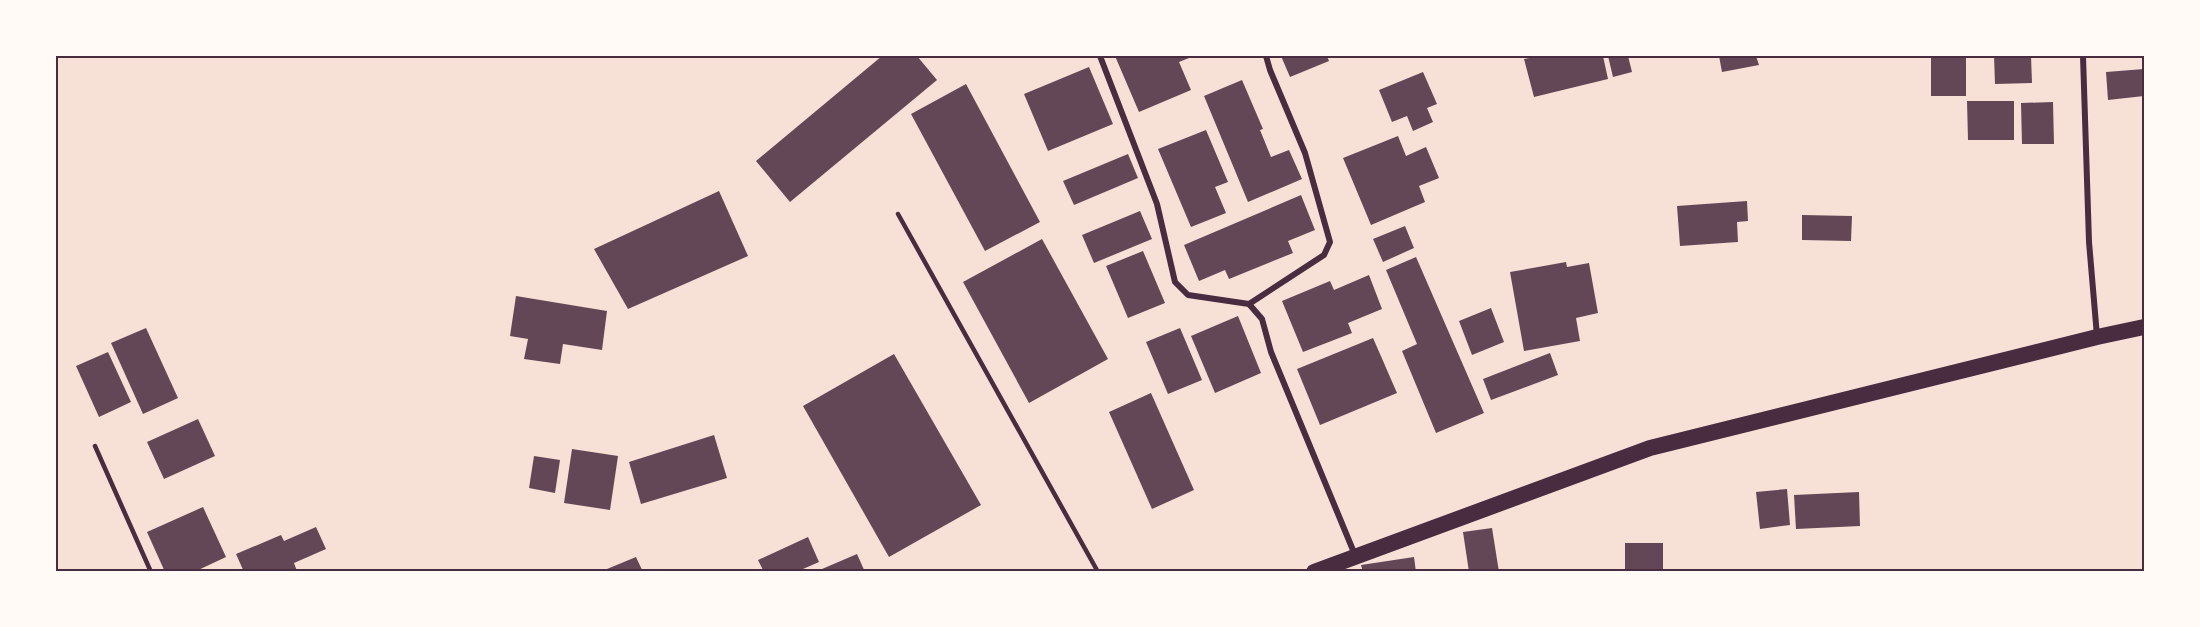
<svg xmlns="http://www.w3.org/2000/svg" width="2200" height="627" viewBox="0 0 2200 627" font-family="Montserrat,sans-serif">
  <rect width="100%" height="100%" fill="#f7e1d7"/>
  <!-- building -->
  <g fill="#644757">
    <path d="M882,56H917L937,80L790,202L756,161Z"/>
    <path d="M1115,56H1194L1179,62L1191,90L1139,112Z"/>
    <path d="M1281,56H1327L1329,61L1290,77Z"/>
    <path d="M1540,56H1603L1608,79L1534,97L1524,59Z"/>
    <path d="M1608,56H1628L1632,72L1613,77Z"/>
    <path d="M1719,56H1756L1759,65L1722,72Z"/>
    <rect x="1931" y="56" width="35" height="40"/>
    <path d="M1994,56H2031L2032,83L1995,84Z"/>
    <path d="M1089,67L1113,124L1048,151L1024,94Z"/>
    <path d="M2144,69V96L2108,100L2106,72Z"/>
    <path d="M1423,72L1437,104L1427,108L1433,122L1413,131L1407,116L1392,122L1379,90Z"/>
    <path d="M1242,80L1263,129L1260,130L1271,157L1289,150L1302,179L1248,202L1204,96Z"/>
    <path d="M966,84L1040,222L985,251L911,114Z"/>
    <path d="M1967,101H2014V140H1968Z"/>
    <path d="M2053,102L2054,144H2022L2021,103Z"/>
    <path d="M1206,130L1228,182L1215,187L1226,213L1191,227L1158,149Z"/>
    <path d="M1398,136L1406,156L1426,147L1439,178L1419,186L1425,202L1371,225L1343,158Z"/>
    <path d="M1128,154L1138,178L1074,205L1063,181Z"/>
    <path d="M719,191L748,256L628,309L594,249Z"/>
    <path d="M1301,195L1315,230L1288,241L1293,253L1229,279L1225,270L1199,281L1184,245Z"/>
    <path d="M1747,201L1748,221L1737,222L1738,242L1680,246L1677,206Z"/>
    <path d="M1140,211L1152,239L1094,263L1082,235Z"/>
    <path d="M1802,215L1852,216L1851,241L1802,240Z"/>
    <path d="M1405,226L1414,248L1383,262L1373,239Z"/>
    <path d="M1042,239L1108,359L1029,403L963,282Z"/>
    <path d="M1143,251L1165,303L1128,318L1106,266Z"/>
    <path d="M1416,257L1484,413L1436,433L1402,351L1417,344L1386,270Z"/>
    <path d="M1566,262L1567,267L1589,263L1598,313L1576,318L1580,341L1524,351L1510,272Z"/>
    <path d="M1369,275L1382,309L1348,323L1352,333L1303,352L1282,301L1330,281L1334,290Z"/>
    <path d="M516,296L607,311L602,350L563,344L560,364L524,359L528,339L510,336Z"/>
    <path d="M1491,308L1504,342L1472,355L1459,321Z"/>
    <path d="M1238,316L1261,373L1215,393L1191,336Z"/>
    <path d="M146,328L178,398L143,414L111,343Z"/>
    <path d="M1180,328L1202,380L1168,394L1146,342Z"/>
    <path d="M1373,338L1397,393L1320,425L1297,369Z"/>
    <path d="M108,352L131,402L99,417L76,366Z"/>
    <path d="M1550,353L1558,375L1491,400L1483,379Z"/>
    <path d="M894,354L981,505L889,557L803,406Z"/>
    <path d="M1151,393L1194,490L1152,509L1109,412Z"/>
    <path d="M198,419L215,456L164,479L147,442Z"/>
    <path d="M714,435L727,478L641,504L629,462Z"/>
    <path d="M572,449L618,456L610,510L564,503Z"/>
    <path d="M534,456L560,460L555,493L529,488Z"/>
    <path d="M1787,489L1790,525L1760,529L1756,492Z"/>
    <path d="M1859,492L1860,526L1796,529L1794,495Z"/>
    <path d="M203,507L226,557L194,572H165L147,532Z"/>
    <path d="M316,527L326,549L294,563L297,571L244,572L236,554L281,535L284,541Z"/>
    <path d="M1492,528L1499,572H1469L1463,532Z"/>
    <path d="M808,537L819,562L803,569L805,572H764L758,560Z"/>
    <path d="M1625,543H1663V569L1683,570V572H1625Z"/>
    <path d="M857,554L865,572H823L822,569Z"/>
    <path d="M636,557L643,572H603L607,569Z"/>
    <path d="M1414,557L1416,572H1363L1361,565Z"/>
  </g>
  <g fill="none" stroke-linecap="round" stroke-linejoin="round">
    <!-- service -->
    <g stroke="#4a2c40" stroke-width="4.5">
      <path d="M898,214L1098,572"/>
      <path d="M95,446L151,572"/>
    </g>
    <!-- minor -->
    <g stroke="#4a2c40" stroke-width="6">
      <path d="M1100,56L1157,204L1175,282L1188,295L1249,304L1262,319L1271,352L1355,555"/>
      <path d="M2083,56L2089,242L2097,336"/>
      <path d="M1249,304L1324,255L1330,242L1305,153L1270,70L1266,56"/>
    </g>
    <!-- trunk -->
    <path stroke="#4a2c40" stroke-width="16" d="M1314,572L1650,448L2097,337L2144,327"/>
  </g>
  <!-- border -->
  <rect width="2200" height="627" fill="none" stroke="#fffaf5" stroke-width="114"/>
  <rect x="57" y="57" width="2086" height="513" fill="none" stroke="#4a2c40" stroke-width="2"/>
</svg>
